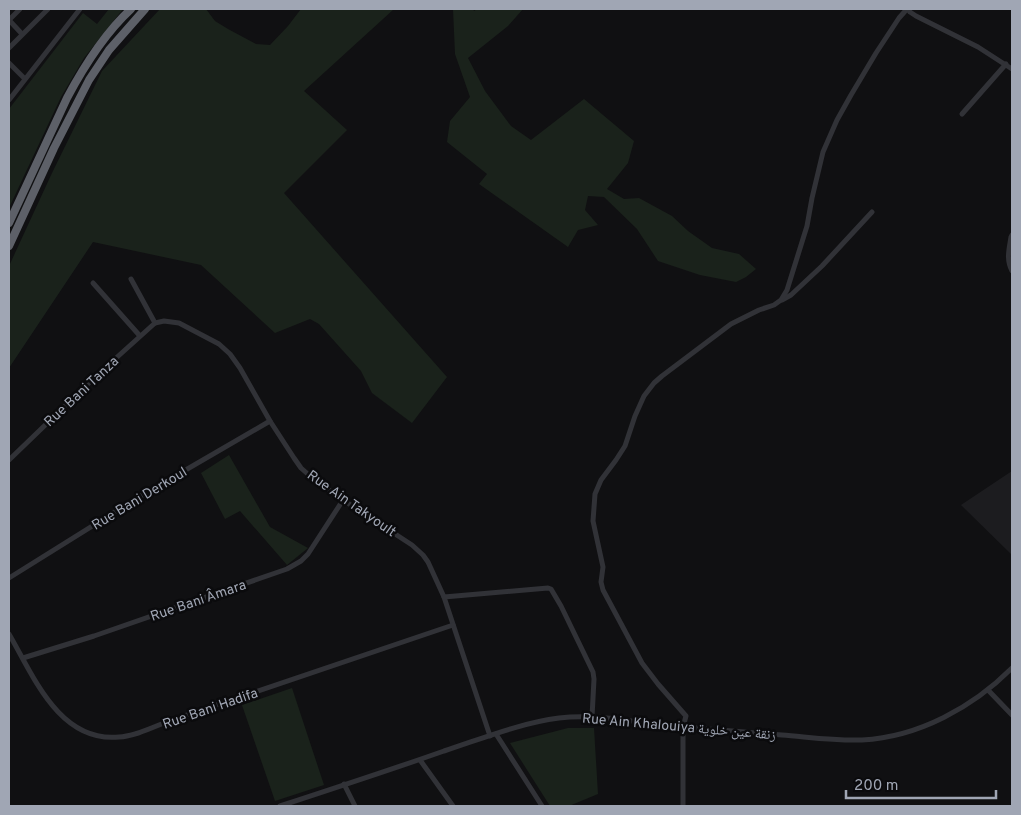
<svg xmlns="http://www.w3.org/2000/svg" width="1021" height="815" viewBox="0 0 1021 815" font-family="Overpass,'Noto Naskh Arabic',sans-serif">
  <rect width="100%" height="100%" fill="#101012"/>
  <!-- built -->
  <path fill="#1c1c1f" d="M1012,471V555L961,505Z"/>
  <!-- green -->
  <g fill="#1a221b">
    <path d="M109,9H123L84,58L61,97L9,208V109L83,13L97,24Z"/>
    <path d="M160,9H206L215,21L228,29L256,44L270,45L288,26L301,9H394L304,91L347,130L284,193L447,377L412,423L372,393L361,371L319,324L310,319L275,333L201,265L93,242L9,368V266L52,173L102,71Z"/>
    <path d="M453,9H473L474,11L477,9H523L508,26L468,58L485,91L511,126L531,140L584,99L634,141L628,163L607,189L624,199L639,198L672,216L688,231L712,248L739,254L756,269L746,277L736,282L700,275L658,261L637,229L604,197L588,196L585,210L598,225L578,230L568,247L479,184L487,174L447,142L450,121L470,97L455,54Z"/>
    <path d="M229,455L270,527L308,548L287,565L240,511L225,519L201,473Z"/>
    <path d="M292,688L324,785L275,801L242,705Z"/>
    <path d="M568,728H594L598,794L569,806H550L510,743Z"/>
  </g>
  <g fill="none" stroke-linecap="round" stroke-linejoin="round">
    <!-- minor -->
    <g stroke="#313237" stroke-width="5">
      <path d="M908,9L910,12L916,16L978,47L1012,69"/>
      <path d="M9,20L22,34"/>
      <path d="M9,20L20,9"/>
      <path d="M9,48L48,9"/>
      <path d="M9,63L25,79"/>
      <path d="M9,100L80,9"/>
      <path d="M962,114L1006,64"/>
      <path d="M1012,235L1011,237C1009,250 1006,259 1012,271"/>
      <path d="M131,279L155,323"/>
      <path d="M93,283L140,336"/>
      <path d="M782,300L791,295L822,266L872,212"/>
      <path d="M9,460L95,377L155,323L164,321L179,323L219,344L230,354L240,368L270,421L294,458L301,468L310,476L343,500L412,545L423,555L428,562L444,597L490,736"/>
      <path d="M9,578L134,500L270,421"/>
      <path d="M444,597L548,588L551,589L561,606L593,672L594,679L592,717"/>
      <path d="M9,634C33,675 59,743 119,737C136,736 153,727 169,721L453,625"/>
      <path d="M23,658L94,636L287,569L301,561L308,554L343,500"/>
      <path d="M988,690L1012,715"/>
      <path d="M496,734L542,806"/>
      <path d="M420,760L453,806"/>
      <path d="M344,784L355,806"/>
      <path d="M280,806C335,788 390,770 444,751C481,739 520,723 559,718C591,714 623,720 655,724C697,728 739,732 782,735C808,737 835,741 862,740C919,737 973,707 1012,668"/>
      <path d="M683,806V727L686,716L658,684L642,663L603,590L601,582L603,567L593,521L595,494L601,480L616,460L625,446L635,416L644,396L654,383L662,376L731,324L759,310L774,305L781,300L787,290L807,226L812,198L823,152L837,120L851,95L876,53L899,18L907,9"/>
    </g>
    <!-- highway -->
    <g stroke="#5d6068" stroke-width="8">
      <path d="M9,223L67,98C84,66 104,34 131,9"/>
      <path d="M9,246L54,148L89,80L109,50L145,9"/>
    </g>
  </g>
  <g text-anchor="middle" stroke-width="5" stroke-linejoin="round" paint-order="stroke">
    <!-- street labels -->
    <g font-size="14" fill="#a0a6b4" stroke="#0b0b0d">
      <text transform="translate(81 391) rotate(-43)" y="5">Rue Bani Tanza</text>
      <text transform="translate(139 498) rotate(-31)" y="5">Rue Bani Derkoul</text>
      <text transform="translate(352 503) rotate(35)" y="5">Rue Ain Takyoult</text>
      <text transform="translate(198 600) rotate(-19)" y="5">Rue Bani Âmara</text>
      <text transform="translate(210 708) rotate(-19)" y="5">Rue Bani Hadifa</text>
      <text transform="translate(679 726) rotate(5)" y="5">Rue Ain Khalouiya زنقة عين خلوية</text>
    </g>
  </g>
  <!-- border -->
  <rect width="1021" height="815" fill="none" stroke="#a0a6b4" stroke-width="20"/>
  <!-- scale -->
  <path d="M846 790v8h150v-8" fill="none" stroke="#a0a6b4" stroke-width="2.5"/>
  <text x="854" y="790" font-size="15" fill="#a0a6b4" stroke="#0b0b0d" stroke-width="4" paint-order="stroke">200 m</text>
</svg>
